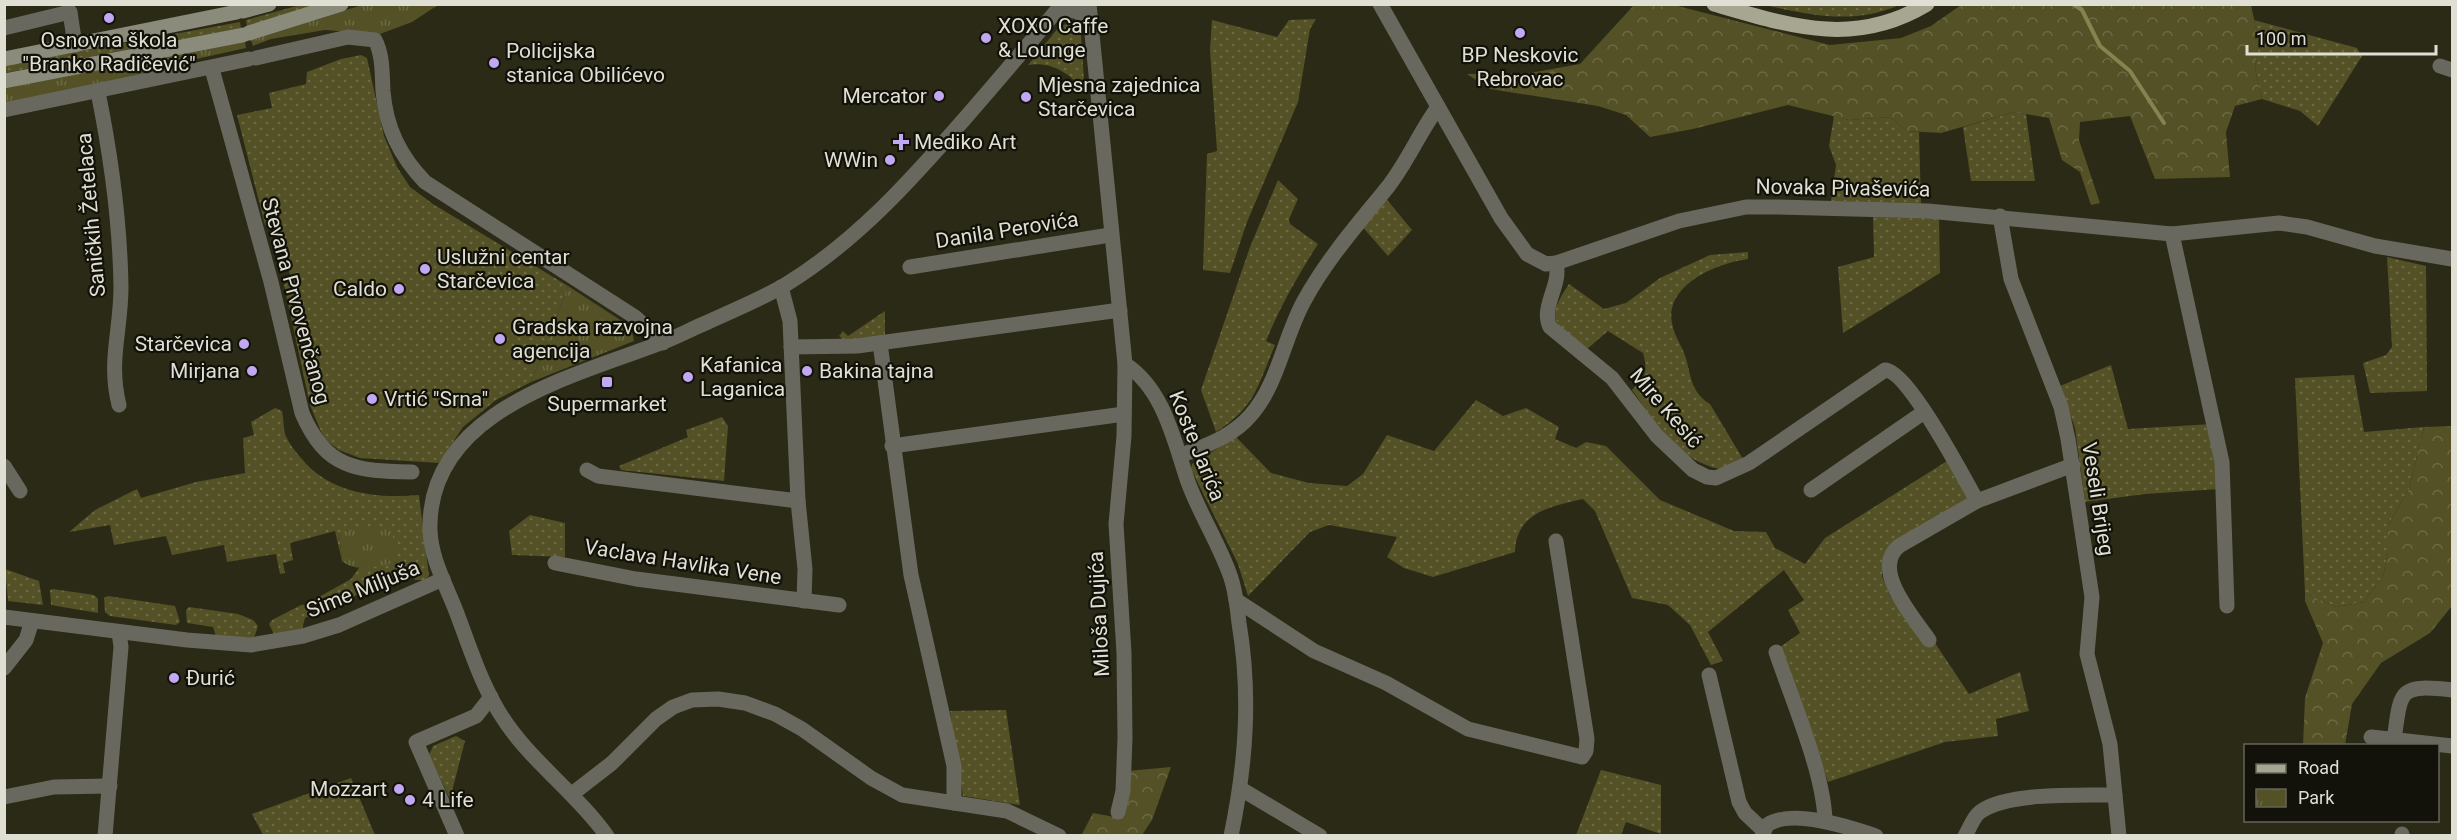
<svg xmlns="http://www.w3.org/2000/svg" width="2457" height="840" viewBox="0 0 2457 840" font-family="Roboto,sans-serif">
  <defs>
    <pattern id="grass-dots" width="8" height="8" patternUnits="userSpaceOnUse" patternTransform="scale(1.5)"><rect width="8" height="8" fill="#535125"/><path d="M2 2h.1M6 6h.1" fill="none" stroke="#6b6a44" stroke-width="1.8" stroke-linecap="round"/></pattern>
    <pattern id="forest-crowns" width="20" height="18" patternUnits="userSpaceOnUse" patternTransform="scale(1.5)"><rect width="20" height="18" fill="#535125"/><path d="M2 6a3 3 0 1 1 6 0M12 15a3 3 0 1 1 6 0" fill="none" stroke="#6b6a44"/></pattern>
    <pattern id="park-tufts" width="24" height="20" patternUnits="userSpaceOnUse" patternTransform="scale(1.5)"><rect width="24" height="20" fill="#535125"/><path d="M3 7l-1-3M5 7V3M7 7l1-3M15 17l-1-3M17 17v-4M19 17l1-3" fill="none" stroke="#6b6a44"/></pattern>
  </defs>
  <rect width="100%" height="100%" fill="#2b2a16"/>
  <!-- grass -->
  <g fill="url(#grass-dots)">
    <path d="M300,5H321L247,27L246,20Z"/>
    <path d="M1765,5H1899C1856,25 1809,15 1765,5Z"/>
    <path d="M1316,19L1310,29L1298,102L1247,222L1230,273L1203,270L1207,154L1217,151L1210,50L1212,20L1277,37L1289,20Z"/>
    <path d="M2254,20L2357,48L2362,56L2318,126L2300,111L2262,99L2255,69L2259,43Z"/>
    <path d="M240,22L241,28L5,73V65Z"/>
    <path d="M1066,24L1079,28L1081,34L1084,80L1082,89C1069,72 1049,61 1028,65L1059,27Z"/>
    <path d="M361,55L367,58L384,136L397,167L410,187L433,204L568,286L531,382L496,400L463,427L439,463L360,458L339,450L324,439L310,405L284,285L290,279V275L275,223L265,225L237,115L272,108L269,93L306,84L307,72L341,59Z"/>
    <path d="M2014,112L2026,114L2035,181H1971L1963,127Z"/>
    <path d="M1834,116L1849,120L1891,117L1906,131L1919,132L1921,205L1831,201L1836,165L1829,146Z"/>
    <path d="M1278,180L1298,199L1289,219L1290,224L1318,244C1298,275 1280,307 1266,341L1275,345C1257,387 1256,406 1216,432L1201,390L1250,247Z"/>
    <path d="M1384,196L1412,230L1388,256L1360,224Z"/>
    <path d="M1873,217L1939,218L1940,273L1843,333L1838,267L1874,257Z"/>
    <path d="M1748,252V259C1718,263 1665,284 1672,323C1674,337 1684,348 1687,362C1691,379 1693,394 1710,404L1743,459L1720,469C1678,461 1655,422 1632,390C1646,377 1648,371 1643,353L1608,331L1587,349C1555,322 1543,323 1569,284L1604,309L1626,303L1660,278L1710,255Z"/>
    <path d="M2387,257L2426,266L2427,391L2370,393L2363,363L2386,355L2392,347Z"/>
    <path d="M885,311V337L845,341L839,336L843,331L848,336Z"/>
    <path d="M2111,365L2128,429L2212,424L2219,489L2145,494L2085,502L2075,428L2060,386Z"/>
    <path d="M2354,375L2364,432L2424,427L2409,489L2388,525V552L2383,576L2364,602L2336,607L2305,593L2295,378Z"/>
    <path d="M1476,400L1503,416L1526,408L1559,427L1555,439L1576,448L1586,442L1606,446L1660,500L1734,531L1766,532L1775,548L1805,564L1825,538L1947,461L1968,498L1893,542L1882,562V576L1890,596L1926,645L1933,640L1969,694L2020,672L2029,711L1996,719L1998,736L1945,742L1828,782L1780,647L1800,633L1788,610L1804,600L1784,570L1708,632L1723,661L1711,665L1690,625L1668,605L1632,598L1595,511L1583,499C1552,506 1516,512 1515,552L1433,577L1404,568L1387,557L1397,537L1329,525L1310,532L1248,596L1238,564L1191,469L1192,464L1236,437L1271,473L1309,483L1347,486L1363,474L1387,435L1434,451Z"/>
    <path d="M275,408L282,411C284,419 283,427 285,434C288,442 295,451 301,458C329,493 376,499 419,495L429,576L424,580H415L409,572L305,618L302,629L274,634L269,624L272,620L301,605L311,604L312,601L351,579L359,568L398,562L339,532L342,561L335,531L290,543L293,560L283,563L285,573L280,574L276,554L227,562L224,545L172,555L166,536L114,545L110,525L69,532L95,510L137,489L141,498L196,482L245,473L243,438L254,435L251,422Z"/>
    <path d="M722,417L728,426L724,481L621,470L619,466L688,437L686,430Z"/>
    <path d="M530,515L565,523V557L512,555L509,531Z"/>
    <path d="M5,569L39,581L43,605L8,601Z"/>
    <path d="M53,589L94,595L98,599V613L51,605L50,590Z"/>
    <path d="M108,596L175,606L180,622L176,625L110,616L105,612L104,598Z"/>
    <path d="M189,607L238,614L253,620L258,626L254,638L216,636L213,627L187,623L186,610Z"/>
    <path d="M1006,710L1020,805L963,796L950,711Z"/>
    <path d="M456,736L465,741L450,799L429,755L433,746Z"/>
    <path d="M1601,770L1661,785V834L1626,822L1621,835H1576Z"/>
    <path d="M351,778L375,835H263L252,814Z"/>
  </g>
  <!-- forest -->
  <g fill="url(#forest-crowns)">
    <path d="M2251,5L2259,43L2255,69L2262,99L2235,106L2226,132L2230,177L2155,179L2130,116L2080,122L2079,140L2100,203L2091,205L2080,172L2062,160L2049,118L2014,112L1941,133L1906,131L1891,117L1849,120L1788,105L1693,129L1650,137L1626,115L1598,106L1490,89L1467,74L1530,73L1580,64L1634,5H1674L1830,45L1901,38L1931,26L1961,5Z"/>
    <path d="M2452,426V606L2430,633L2381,663L2352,704L2345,745H2303L2305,698L2323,643L2305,601V593L2336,607L2364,602L2383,576L2388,552V525L2409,489L2424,427Z"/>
    <path d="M1171,767L1152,820L1142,835L1081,836L1093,813L1120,818L1128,771Z"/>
  </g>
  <!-- park -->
  <g fill="url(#park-tufts)">
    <path d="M362,5H438L412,22L380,34L325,30L271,39L253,46L251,40Z"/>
    <path d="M245,42L246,48L192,60L195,66L5,104V86Z"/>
    <path d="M568,286L631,327L634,341L531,382Z"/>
    <path d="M391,526L398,562C380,565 357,574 342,561L339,532Z"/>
  </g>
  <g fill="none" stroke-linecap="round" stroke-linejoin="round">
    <!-- stream -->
    <path stroke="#858350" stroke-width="4" d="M2073,4L2082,10L2100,46L2130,71L2164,123"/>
    <!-- minor -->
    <g stroke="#68685e" stroke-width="15">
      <path d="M1089,4L1125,364C1164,389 1174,441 1188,482C1200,515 1220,545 1231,578C1236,593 1237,607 1239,623C1251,695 1246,764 1231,836"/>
      <path d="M1380,4L1501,218L1527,254L1546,264L1556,263L1679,221L1746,207H1778L1928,211L2172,234L2279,223L2307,227L2375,246L2452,259"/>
      <path d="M1057,11H1077L1091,24"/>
      <path d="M4,28L70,12L75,45"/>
      <path d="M256,58L348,37L375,40C383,55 382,74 383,91C386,128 400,156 425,182L635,317L663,343"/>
      <path d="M2440,66L2452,70"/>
      <path d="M212,69L271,282L302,413C326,469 356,471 412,472"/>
      <path d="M98,92C111,156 120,222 121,287C121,331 108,361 119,405"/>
      <path d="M4,110L249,59"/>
      <path d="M2000,216L2011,279L2061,407L2068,439L2092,597L2087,654L2110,744L2119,836"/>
      <path d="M2172,234L2222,462L2227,606"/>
      <path d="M1556,263C1562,285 1540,307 1550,327L1612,378L1657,436L1693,470L1707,477L1716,478L1749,463L1885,370C1908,371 1964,478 1977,501L2073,465"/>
      <path d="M910,267L1110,235"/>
      <path d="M781,287L790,321L798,501L805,569L804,601"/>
      <path d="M880,343L911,575L954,766V803"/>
      <path d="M791,347L857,346L1120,310"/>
      <path d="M892,446L1124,414"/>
      <path d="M1180,456C1204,446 1232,437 1250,416C1278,385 1284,337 1304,301C1327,259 1357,225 1387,188C1407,163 1419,133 1438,107"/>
      <path d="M4,466L20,491"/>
      <path d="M587,470L598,476L798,501"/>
      <path d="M1811,490L1924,412"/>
      <path d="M555,563L636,579L839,605"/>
      <path d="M1236,600L1314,651L1386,683L1468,729L1582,757L1586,751L1587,739L1556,541"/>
      <path d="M4,617L187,640L251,645L303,636L339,625L443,579"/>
      <path d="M1929,640C1914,618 1870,569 1899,546L1977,501"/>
      <path d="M1776,652C1792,700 1824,773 1825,821"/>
      <path d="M4,668L26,640L32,621"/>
      <path d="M1709,675L1739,802L1745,813L1763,830"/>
      <path d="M2371,737L2452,746"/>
      <path d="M2394,740C2401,690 2398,684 2452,690"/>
      <path d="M1241,789L1320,836"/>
      <path d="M572,794L612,763L656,719L673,707L692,700L718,699L745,703L775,714L802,729L871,778L902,795L1007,811L1059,836"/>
      <path d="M4,797L54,787L110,786"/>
      <path d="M1118,812L1123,791L1125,738L1124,653L1116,524L1124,436L1125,364"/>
      <path d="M105,836L121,647L119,632"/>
      <path d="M457,836L416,742L476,716L491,697"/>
      <path d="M1762,836L1767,825C1791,808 1849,827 1876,836"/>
      <path d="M1965,836C1970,828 1973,817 1980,812C2007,792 2081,795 2115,795"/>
      <path d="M2402,836V834"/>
    </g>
    <!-- tertiary -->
    <path stroke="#68685e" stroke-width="15" d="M607,836C575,791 527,759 499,712C480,681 469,645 456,611C446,585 431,559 430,530C427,412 571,377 658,344C675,338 691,329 708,322C734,310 761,299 785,285C857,241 912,179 967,116C999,79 1031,42 1062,4"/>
    <!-- secondary -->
    <g stroke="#8b8b7b" stroke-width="15">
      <path d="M243,11L269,4"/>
      <path d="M249,33L341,4"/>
      <path d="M4,59L237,12"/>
      <path d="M4,81L243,35"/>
    </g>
    <!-- primary -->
    <path stroke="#a6a691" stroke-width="15" d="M1714,4C1790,26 1854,48 1927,4"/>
  </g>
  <!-- markers -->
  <g fill="#c2a7f2" stroke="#13120a" stroke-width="2">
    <circle cx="109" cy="18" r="6"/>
    <circle cx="1520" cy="33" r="6"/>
    <circle cx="986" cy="38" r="6"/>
    <circle cx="494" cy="63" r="6"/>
    <circle cx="939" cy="96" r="6"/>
    <circle cx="1026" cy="97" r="6"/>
    <path d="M898 133h6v6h6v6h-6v6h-6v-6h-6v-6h6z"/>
    <circle cx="890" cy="160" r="6"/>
    <circle cx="425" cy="269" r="6"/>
    <circle cx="399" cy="289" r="6"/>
    <circle cx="500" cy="339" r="6"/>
    <circle cx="244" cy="344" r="6"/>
    <circle cx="252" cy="371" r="6"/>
    <circle cx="807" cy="371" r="6"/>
    <circle cx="688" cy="377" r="6"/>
    <rect x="601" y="376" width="12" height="12" rx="3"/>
    <circle cx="372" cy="399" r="6"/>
    <circle cx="174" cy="678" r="6"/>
    <circle cx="399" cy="789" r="6"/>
    <circle cx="410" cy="800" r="6"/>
  </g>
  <g text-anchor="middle" stroke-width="4.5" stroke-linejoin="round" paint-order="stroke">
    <!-- poi labels -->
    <g font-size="21" fill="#dfdfd3" stroke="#13120a" text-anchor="start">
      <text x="998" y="33">XOXO Caffe<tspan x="998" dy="24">&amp; Lounge</tspan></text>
      <text x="109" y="47" text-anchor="middle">Osnovna škola<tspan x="109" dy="24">"Branko Radičević"</tspan></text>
      <text x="506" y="58">Policijska<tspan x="506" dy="24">stanica Obilićevo</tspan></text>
      <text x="1520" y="62" text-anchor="middle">BP Neskovic<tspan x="1520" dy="24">Rebrovac</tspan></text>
      <text x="1038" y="92">Mjesna zajednica<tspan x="1038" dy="24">Starčevica</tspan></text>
      <text x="927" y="103" text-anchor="end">Mercator</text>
      <text x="914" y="149">Mediko Art</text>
      <text x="878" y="167" text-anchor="end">WWin</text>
      <text x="437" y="264">Uslužni centar<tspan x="437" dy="24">Starčevica</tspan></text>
      <text x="387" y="296" text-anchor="end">Caldo</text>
      <text x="512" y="334">Gradska razvojna<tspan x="512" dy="24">agencija</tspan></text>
      <text x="232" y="351" text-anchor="end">Starčevica</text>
      <text x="700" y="372">Kafanica<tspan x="700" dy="24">Laganica</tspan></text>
      <text x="240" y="378" text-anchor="end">Mirjana</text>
      <text x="819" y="378">Bakina tajna</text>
      <text x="384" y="406">Vrtić "Srna"</text>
      <text x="607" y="411" text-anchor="middle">Supermarket</text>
      <text x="186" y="685">Đurić</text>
      <text x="387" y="796" text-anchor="end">Mozzart</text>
      <text x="422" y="807">4 Life</text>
    </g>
    <!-- street labels -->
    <g font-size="21" fill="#dfdfd3" stroke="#13120a">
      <text transform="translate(1843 188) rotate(1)" y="7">Novaka Pivaševića</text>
      <text transform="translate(91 215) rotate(-95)" y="7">Saničkih Žetelaca</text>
      <text transform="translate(1007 230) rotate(-9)" y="7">Danila Perovića</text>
      <text transform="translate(296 301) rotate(75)" y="7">Stevana Prvovenčanog</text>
      <text transform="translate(1666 408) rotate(49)" y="7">Mire Kesić</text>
      <text transform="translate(1197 446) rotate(68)" y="7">Koste Jarića</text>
      <text transform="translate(2098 499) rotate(81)" y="7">Veseli Brijeg</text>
      <text transform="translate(683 562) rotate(9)" y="7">Vaclava Havlika Vene</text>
      <text transform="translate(363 589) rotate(-22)" y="7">Sime Miljuša</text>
      <text transform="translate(1099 614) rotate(-93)" y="7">Miloša Dujića</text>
    </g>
  </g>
  <!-- border -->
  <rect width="2457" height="840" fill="none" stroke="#dfdfd3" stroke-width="12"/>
  <!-- legend -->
  <rect x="2244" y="744" width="195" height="78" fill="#13120a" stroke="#65645a" stroke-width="1.5"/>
  <rect x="2256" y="764" width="30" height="9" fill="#a6a691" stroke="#65645a" stroke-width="1.5"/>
  <text x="2298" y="774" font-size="18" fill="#dfdfd3">Road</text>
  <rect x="2256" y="789" width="30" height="18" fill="url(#park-tufts)" stroke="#65645a" stroke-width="1.5"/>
  <text x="2298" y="804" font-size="18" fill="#dfdfd3">Park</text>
  <!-- scale -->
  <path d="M2247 45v9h189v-9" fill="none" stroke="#dfdfd3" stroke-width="3"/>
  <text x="2256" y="45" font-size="18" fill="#dfdfd3" stroke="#13120a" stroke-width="4.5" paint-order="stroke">100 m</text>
</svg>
